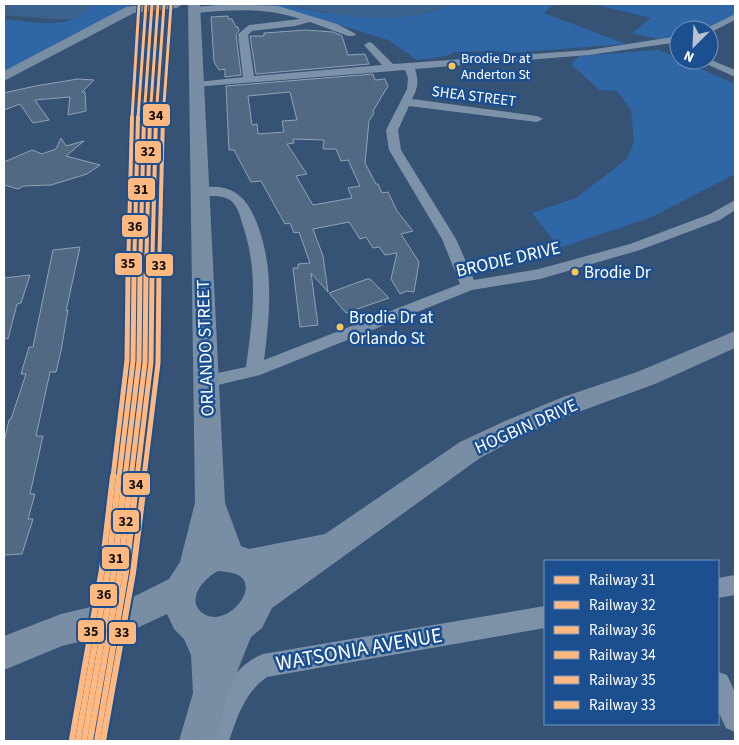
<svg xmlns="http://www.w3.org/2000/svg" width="739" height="745" viewBox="0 0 739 745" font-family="'Source Sans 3',sans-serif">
  <rect width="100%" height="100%" fill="#365274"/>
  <!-- green -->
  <g fill="#2f66a5">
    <path d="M99,4L133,5L72,35L4,73V19C26,21 53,27 73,19C83,15 88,6 99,4Z"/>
    <path d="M204,4H281L323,13L425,14L456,4H554L544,13L626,44L509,53L494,51L454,52L447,56L417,60L388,40L284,8L212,6Z"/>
    <path d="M593,4H735V17L708,30H679V37L657,39L632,33L651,18Z"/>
    <path d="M659,50L735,84V174L652,217L559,248L532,213L576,198L627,159L634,142L631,110L617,91L599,90L571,64L580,56Z"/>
  </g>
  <!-- water -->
  <g fill="#3b618d">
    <path d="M4,4H99C89,6 85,14 76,18C67,22 16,16 4,15Z"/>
    <path d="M281,4H456C446,7 437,11 427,13C382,25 325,13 281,4Z"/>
  </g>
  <!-- building -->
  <g fill="#526984" stroke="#92a2b6" fill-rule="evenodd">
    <path d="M228,16V19H232L236,27H238L239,31L236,34L241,75L225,77V69L219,70L214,62L211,17Z"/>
    <path d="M306,30L333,32L342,36L348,55L365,54L369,64L256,74L250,36H264V33Z"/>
    <path d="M373,74L375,80L385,79L388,86L373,111L374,113L369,121L365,163L376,184H378L382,193L388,192L397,211L413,231L401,234L419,262L414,292L407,291L400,294L391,279L397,253L385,255L379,247L373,248L366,237L360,239L349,222L313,229L323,256L328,292L311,273L318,325L300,327L293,268H298V264L310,263L299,232L294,233L290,223L285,224L261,181L251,182L234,150H229L226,86ZM290,92L297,120L282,121L284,132L258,134L257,124L252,125L248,96ZM293,139L324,140L323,149H336L341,161L348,160L360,186L348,188L352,198L313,205L296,176L307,174L287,144L294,143Z"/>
    <path d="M78,79L94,80L82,92H85L86,111L68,115L70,97L35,100L49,120L33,123L20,104L4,110V93L35,86Z"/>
    <path d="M61,138L66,146L84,141L66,156L100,165L87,174L51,185L23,186L18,189L4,185V162L32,150L42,154L56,149Z"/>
    <path d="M80,247L66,311L68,310L61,351L56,372H50L36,436H43L30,494H35L28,519H33L22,554L4,555V442L9,420L11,419L26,374H21L29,347H33L53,250Z"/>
    <path d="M30,275L21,303L17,304L8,339L4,338V278Z"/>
    <path d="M367,279H370L389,298L346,313L329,293Z"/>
  </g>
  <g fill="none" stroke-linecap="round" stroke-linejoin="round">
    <!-- street -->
    <g fill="#7d92a8" fill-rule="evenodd">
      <path d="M235,4L278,6L337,24L356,34L354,36H348L310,22L295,26L252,31L248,35L254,76L382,65L364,45L369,42L372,43L393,64L589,50L679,36V42L589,55L415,69C419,81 418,88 412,99L537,116L543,119L537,122L409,106L398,130L401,150L456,239L474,280L539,269L630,244L710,214L735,200V210L720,220L640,250L540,279L472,290L260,375L205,388L199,387L196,382L199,377L246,367C253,317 259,271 242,223C240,215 237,205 230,200C219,193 208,198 196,195L194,192L196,189C231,181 247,196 258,226C274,270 270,314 264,360L460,284L442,239L389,150L386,130L407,89L408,78L405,70L194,87L193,85L194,83L198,82L243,77L238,34L249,25L300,19C263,7 232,10 194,13L190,10L194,7Z"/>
      <path d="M735,14V20L711,32L703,30Z"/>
      <path d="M709,59L735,70V77L698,60Z"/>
      <path d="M735,575V595L718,598V578Z"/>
      <path d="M545,606V628L267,677C245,692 237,717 229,741H203C215,707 227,669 263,654Z"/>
      <path d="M718,672L727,675L735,692V732L726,728L718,711Z"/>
    </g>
    <!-- secondary -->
    <g fill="#798da4" fill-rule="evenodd">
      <path d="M150,4H183L177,8L134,13L4,81V71L126,7Z"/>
      <path d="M188,4H200L225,503L241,546L249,549L325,534L460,442L505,421L563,397L637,372L735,331V348L655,384L581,411L523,435L480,458L272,608L262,628L251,637L227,697L217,741H179L193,693L191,655L184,639L174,629L167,614L137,628L62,646L4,670V636L61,614L133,597L169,579L180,562L195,503ZM218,571C226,572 238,572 243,579C255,595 224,627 204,614C184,601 204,578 218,571Z"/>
    </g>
    <!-- rail-1-far3 casing -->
    <g stroke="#1b4f8f" stroke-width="5">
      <path id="rail-1-far3" d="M144,118L152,4"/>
    </g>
    <!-- rail-1-far2 casing -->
    <g stroke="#1b4f8f" stroke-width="7">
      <path id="rail-1-far2" d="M140,273L144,117"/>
    </g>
    <!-- rail-1-far1 casing -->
    <g stroke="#1b4f8f" stroke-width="9">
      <path id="rail-1-far1" d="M125,477L139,361L140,272"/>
    </g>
    <!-- rail-1 casing -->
    <g stroke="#1b4f8f" stroke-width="10">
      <path id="rail-1" d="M84,741L114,571L125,476"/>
    </g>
    <!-- rail-2-far3 casing -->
    <g stroke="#1b4f8f" stroke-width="5">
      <path id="rail-2-far3" d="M150,118L158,4"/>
    </g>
    <!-- rail-2-far2 casing -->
    <g stroke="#1b4f8f" stroke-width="7">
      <path id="rail-2-far2" d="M146,273L150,117"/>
    </g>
    <!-- rail-2-far1 casing -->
    <g stroke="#1b4f8f" stroke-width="9">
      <path id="rail-2-far1" d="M131,477L145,362L146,272"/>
    </g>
    <!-- rail-2 casing -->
    <g stroke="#1b4f8f" stroke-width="10">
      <path id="rail-2" d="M90,741L120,572L131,476"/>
    </g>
    <!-- rail-3-far3 casing -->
    <g stroke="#1b4f8f" stroke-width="5">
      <path id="rail-3-far3" d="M138,118L146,4"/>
    </g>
    <!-- rail-3-far2 casing -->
    <g stroke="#1b4f8f" stroke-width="7">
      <path id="rail-3-far2" d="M134,273L138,117"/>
    </g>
    <!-- rail-3-far1 casing -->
    <g stroke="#1b4f8f" stroke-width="9">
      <path id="rail-3-far1" d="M119,477L133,361L134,272"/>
    </g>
    <!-- rail-3 casing -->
    <g stroke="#1b4f8f" stroke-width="10">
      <path id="rail-3" d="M78,740L108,570L119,476"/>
    </g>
    <!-- rail-4-far3 casing -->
    <g stroke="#1b4f8f" stroke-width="5">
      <path id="rail-4-far3" d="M156,118L164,5"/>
    </g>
    <!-- rail-4-far2 casing -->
    <g stroke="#1b4f8f" stroke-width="7">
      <path id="rail-4-far2" d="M152,273L156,117"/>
    </g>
    <!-- rail-4-far1 casing -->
    <g stroke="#1b4f8f" stroke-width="9">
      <path id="rail-4-far1" d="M137,477L151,362L152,272"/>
    </g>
    <!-- rail-4 casing -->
    <g stroke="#1b4f8f" stroke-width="10">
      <path id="rail-4" d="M97,741L126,572L137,476"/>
    </g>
    <!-- rail-5-far3 casing -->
    <g stroke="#1b4f8f" stroke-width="5">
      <path id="rail-5-far3" d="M132,118L139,4"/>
    </g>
    <!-- rail-5-far2 casing -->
    <g stroke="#1b4f8f" stroke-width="7">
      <path id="rail-5-far2" d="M128,273L132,117"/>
    </g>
    <!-- rail-5-far1 casing -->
    <g stroke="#1b4f8f" stroke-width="9">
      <path id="rail-5-far1" d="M113,477L127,360L128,272"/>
    </g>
    <!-- rail-5 casing -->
    <g stroke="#1b4f8f" stroke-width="10">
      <path id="rail-5" d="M72,739L102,569L113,476"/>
    </g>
    <!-- rail-6-far3 casing -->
    <g stroke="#1b4f8f" stroke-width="5">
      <path id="rail-6-far3" d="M163,118L171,5"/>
    </g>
    <!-- rail-6-far2 casing -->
    <g stroke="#1b4f8f" stroke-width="7">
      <path id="rail-6-far2" d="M159,273L163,117"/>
    </g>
    <!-- rail-6-far1 casing -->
    <g stroke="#1b4f8f" stroke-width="9">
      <path id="rail-6-far1" d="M144,477L158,363L159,272"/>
    </g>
    <!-- rail-6 casing -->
    <g stroke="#1b4f8f" stroke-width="10">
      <path id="rail-6" d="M103,741L133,573L145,476"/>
    </g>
    <!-- rail-1-far3 -->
    <use href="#rail-1-far3" stroke="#ffb880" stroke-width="3"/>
    <!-- rail-1-far2 -->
    <use href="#rail-1-far2" stroke="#ffb880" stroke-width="4"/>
    <!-- rail-1-far1 -->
    <use href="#rail-1-far1" stroke="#ffb880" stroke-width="5"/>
    <!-- rail-1 -->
    <use href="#rail-1" stroke="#ffb880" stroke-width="6"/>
    <!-- rail-2-far3 -->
    <use href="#rail-2-far3" stroke="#ffb880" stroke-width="3"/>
    <!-- rail-2-far2 -->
    <use href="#rail-2-far2" stroke="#ffb880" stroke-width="4"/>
    <!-- rail-2-far1 -->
    <use href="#rail-2-far1" stroke="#ffb880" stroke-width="5"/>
    <!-- rail-2 -->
    <use href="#rail-2" stroke="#ffb880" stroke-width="6"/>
    <!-- rail-3-far3 -->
    <use href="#rail-3-far3" stroke="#ffb880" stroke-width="3"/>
    <!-- rail-3-far2 -->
    <use href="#rail-3-far2" stroke="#ffb880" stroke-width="4"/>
    <!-- rail-3-far1 -->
    <use href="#rail-3-far1" stroke="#ffb880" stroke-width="5"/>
    <!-- rail-3 -->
    <use href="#rail-3" stroke="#ffb880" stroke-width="6"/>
    <!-- rail-4-far3 -->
    <use href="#rail-4-far3" stroke="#ffb880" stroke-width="3"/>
    <!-- rail-4-far2 -->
    <use href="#rail-4-far2" stroke="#ffb880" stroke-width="4"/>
    <!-- rail-4-far1 -->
    <use href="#rail-4-far1" stroke="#ffb880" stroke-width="5"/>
    <!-- rail-4 -->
    <use href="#rail-4" stroke="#ffb880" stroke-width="6"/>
    <!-- rail-5-far3 -->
    <use href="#rail-5-far3" stroke="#ffb880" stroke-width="3"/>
    <!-- rail-5-far2 -->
    <use href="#rail-5-far2" stroke="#ffb880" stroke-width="4"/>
    <!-- rail-5-far1 -->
    <use href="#rail-5-far1" stroke="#ffb880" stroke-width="5"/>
    <!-- rail-5 -->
    <use href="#rail-5" stroke="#ffb880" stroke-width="6"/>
    <!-- rail-6-far3 -->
    <use href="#rail-6-far3" stroke="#ffb880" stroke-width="3"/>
    <!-- rail-6-far2 -->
    <use href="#rail-6-far2" stroke="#ffb880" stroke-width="4"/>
    <!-- rail-6-far1 -->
    <use href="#rail-6-far1" stroke="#ffb880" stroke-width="5"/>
    <!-- rail-6 -->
    <use href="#rail-6" stroke="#ffb880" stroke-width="6"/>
  </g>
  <!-- markers -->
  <g fill="#fcc553" stroke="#1b4f8f" stroke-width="2">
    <circle cx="452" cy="66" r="4.5"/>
    <circle cx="575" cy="272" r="4.5"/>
    <circle cx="340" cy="327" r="4.5"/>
  </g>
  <g text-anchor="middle" stroke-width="5" stroke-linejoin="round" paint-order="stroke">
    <!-- far-bus labels -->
    <g font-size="14" fill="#fff" stroke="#1b4f8f" text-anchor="start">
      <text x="461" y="63">Brodie Dr at<tspan x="461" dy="16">Anderton St</tspan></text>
    </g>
    <!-- far-street labels -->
    <g font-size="15" fill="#fff" stroke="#1b4f8f">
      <text transform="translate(474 96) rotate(7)" y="5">SHEA STREET</text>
    </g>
    <!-- bus labels -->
    <g font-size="17" fill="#fff" stroke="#1b4f8f" text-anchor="start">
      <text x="584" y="278">Brodie Dr</text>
      <text x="349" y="323">Brodie Dr at<tspan x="349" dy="21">Orlando St</tspan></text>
    </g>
    <!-- street labels -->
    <g font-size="18" fill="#fff" stroke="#1b4f8f">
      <text transform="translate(508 259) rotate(-13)" y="6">BRODIE DRIVE</text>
      <text transform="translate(205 348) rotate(-92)" y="6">ORLANDO STREET</text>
      <text transform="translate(526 426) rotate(-24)" y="6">HOGBIN DRIVE</text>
    </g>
    <!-- near-street labels -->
    <g font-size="21" fill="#fff" stroke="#1b4f8f">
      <text transform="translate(359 649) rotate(-10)" y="7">WATSONIA AVENUE</text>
    </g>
  </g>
  <g stroke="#1b4f8f" stroke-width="2">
    <rect x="142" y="103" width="29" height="24" rx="5" fill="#ffb880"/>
    <rect x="134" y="140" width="28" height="24" rx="5" fill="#ffb880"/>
    <rect x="127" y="177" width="29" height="24" rx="5" fill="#ffb880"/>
    <rect x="121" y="214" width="28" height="24" rx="5" fill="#ffb880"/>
    <rect x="114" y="252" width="29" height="24" rx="5" fill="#ffb880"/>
    <rect x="145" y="253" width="29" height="24" rx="5" fill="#ffb880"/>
    <rect x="122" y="472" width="29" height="24" rx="5" fill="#ffb880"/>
    <rect x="112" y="509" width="28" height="24" rx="5" fill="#ffb880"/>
    <rect x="101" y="546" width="29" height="24" rx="5" fill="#ffb880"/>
    <rect x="89" y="583" width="29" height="24" rx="5" fill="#ffb880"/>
    <rect x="77" y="619" width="28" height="24" rx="5" fill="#ffb880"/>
    <rect x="108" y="621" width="29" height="24" rx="5" fill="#ffb880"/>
  </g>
  <g font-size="14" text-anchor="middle" font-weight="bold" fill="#111">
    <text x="156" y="120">34</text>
    <text x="148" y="156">32</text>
    <text x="141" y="194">31</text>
    <text x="135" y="231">36</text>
    <text x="128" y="268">35</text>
    <text x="159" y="270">33</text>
    <text x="136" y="489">34</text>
    <text x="126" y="526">32</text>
    <text x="116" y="563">31</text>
    <text x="104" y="599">36</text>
    <text x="91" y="636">35</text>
    <text x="122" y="637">33</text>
  </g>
  <!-- border -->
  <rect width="739" height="745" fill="none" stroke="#ffffff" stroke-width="10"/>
  <!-- legend -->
  <rect x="544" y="560" width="175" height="165" fill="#1b4f8f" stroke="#7695bc"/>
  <rect x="554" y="576" width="25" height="8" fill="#ffb880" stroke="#7695bc"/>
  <text x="589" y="585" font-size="15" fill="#ffffff">Railway 31</text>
  <rect x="554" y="601" width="25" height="8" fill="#ffb880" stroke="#7695bc"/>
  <text x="589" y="610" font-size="15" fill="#ffffff">Railway 32</text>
  <rect x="554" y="626" width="25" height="8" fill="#ffb880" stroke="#7695bc"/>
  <text x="589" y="635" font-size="15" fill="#ffffff">Railway 36</text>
  <rect x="554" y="651" width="25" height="8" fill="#ffb880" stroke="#7695bc"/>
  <text x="589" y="660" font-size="15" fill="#ffffff">Railway 34</text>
  <rect x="554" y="676" width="25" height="8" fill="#ffb880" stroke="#7695bc"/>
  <text x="589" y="685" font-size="15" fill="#ffffff">Railway 35</text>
  <rect x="554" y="701" width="25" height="8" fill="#ffb880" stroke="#7695bc"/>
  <text x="589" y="710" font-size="15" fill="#ffffff">Railway 33</text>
  <!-- north arrow -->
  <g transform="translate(694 45) rotate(204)"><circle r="24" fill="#1b4f8f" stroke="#7695bc"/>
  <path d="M0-4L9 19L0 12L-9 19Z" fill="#b9c2ce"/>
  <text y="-8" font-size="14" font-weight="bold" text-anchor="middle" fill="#ffffff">N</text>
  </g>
</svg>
